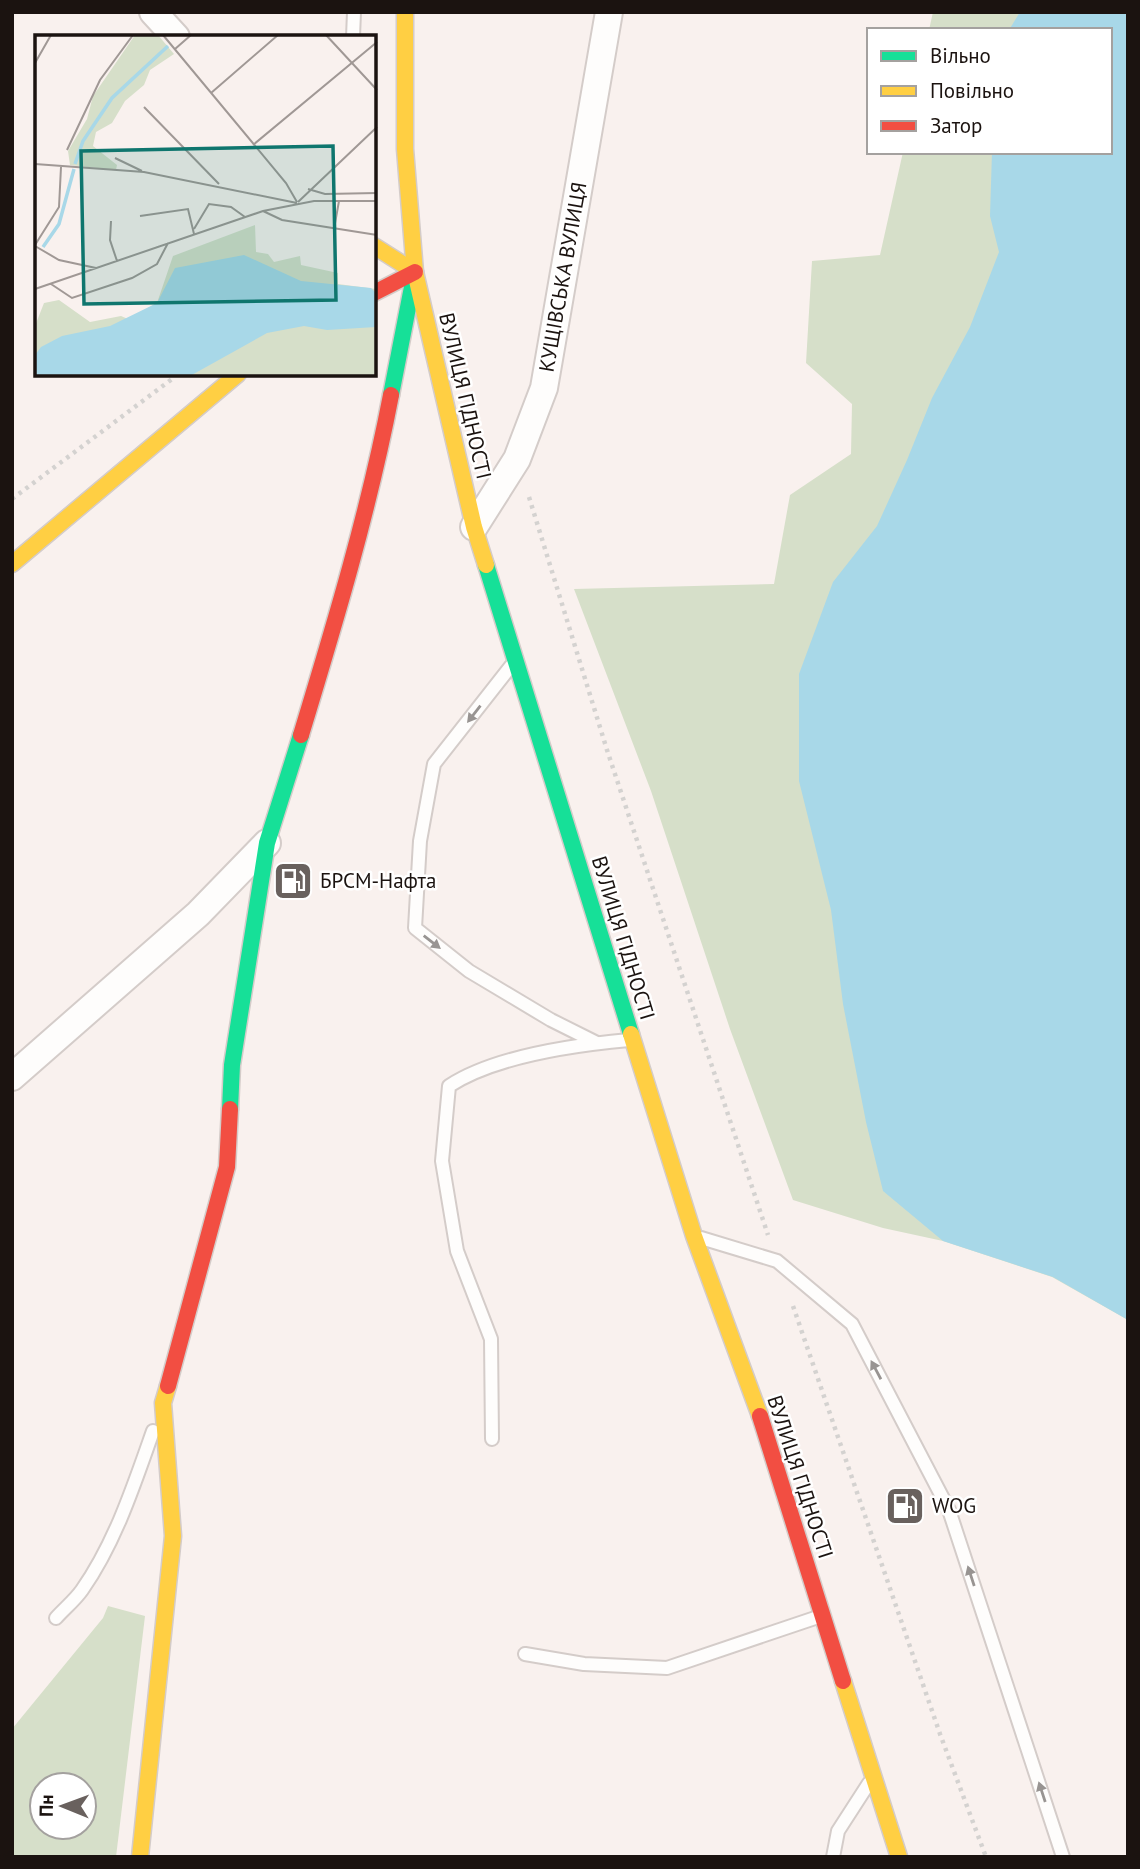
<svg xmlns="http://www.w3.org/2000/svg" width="1140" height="1869" viewBox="0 0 1140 1869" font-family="'PT Sans',sans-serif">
  <rect width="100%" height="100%" fill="#f9f1ee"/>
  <!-- green -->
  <g fill="#d6dfc9" fill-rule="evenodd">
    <path d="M933,12H1128V1320L1052,1277L943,1241L883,1228L793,1200L730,1029L651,791L574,589L774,584L790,495L851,454L852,404L806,363L812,261L880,255L903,152H1110V30H929Z"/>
    <path d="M108,1606L145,1616L116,1857H12V1729L103,1618ZM42,1785H84V1827H42Z"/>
  </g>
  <!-- water -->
  <path fill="#a8d8e8" d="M1020,12H1128V1320L1053,1277L943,1241L883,1191L866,1122L843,1004L831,910L799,781V674L833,582L877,526L907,460L932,398L970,327L999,252L990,216L992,152H1110V30H1009Z"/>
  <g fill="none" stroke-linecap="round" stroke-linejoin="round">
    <!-- lane casing -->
    <g stroke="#d4ccc9" stroke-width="16">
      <g id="lane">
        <path d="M353,37L354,12"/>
        <path d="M511,666L434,764L420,841L415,928L469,971L551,1020L597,1043"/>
        <path d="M701,1238L777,1261L852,1324L949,1510L1063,1857"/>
        <path d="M492,1439L491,1339L457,1251L442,1161L449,1086C495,1056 574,1045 629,1040"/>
        <path d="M56,1618C64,1609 75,1600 82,1590C115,1543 134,1485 153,1431"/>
        <path d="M525,1654L584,1664L667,1668L821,1616"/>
        <path d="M833,1857L838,1831L869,1783"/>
      </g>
    </g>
    <!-- street casing -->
    <g stroke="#d4ccc9" stroke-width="30">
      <g id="street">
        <path d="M153,12L176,37"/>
        <path d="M474,527L517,459L544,388L609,12"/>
        <path d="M12,1077L198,914L267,843"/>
      </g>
    </g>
    <!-- fast casing -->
    <g stroke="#d4ccc9" stroke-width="19">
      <g id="fast">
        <path d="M391,395L412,287"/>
        <path d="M486,565L631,1034"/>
        <path d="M230,1109L232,1065L267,843L301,735"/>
      </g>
    </g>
    <!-- slow casing -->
    <g stroke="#d4ccc9" stroke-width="19">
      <g id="slow">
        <path d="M405,12V149L415,272L474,527L486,565"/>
        <path d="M374,246L415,272"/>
        <path d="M12,564L238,374"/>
        <path d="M631,1034L694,1236L760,1416"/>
        <path d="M843,1681L899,1857"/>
        <path d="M140,1857L173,1536L163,1403L168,1386"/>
      </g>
    </g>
    <!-- jam casing -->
    <g stroke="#d4ccc9" stroke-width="19">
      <g id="jam">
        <path d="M374,293L415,272"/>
        <path d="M301,735C335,623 369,510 391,395"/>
        <path d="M168,1386L227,1167L230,1109"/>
        <path d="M760,1416L843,1681"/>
      </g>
    </g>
    <!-- path -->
    <g stroke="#d4d2d0" stroke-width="4.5" stroke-dasharray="3.5 5" stroke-linecap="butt">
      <path d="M529,497L607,750L768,1235"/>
      <path d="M12,499L172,379"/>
      <path d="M793,1306L940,1734L986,1857"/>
    </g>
    <!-- lane -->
    <use href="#lane" stroke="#fefdfc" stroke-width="12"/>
    <!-- street -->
    <use href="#street" stroke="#fefdfc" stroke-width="26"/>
    <!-- fast -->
    <use href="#fast" stroke="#16e098" stroke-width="16"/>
    <!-- slow -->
    <use href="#slow" stroke="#ffcf43" stroke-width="16"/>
    <!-- jam -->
    <use href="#jam" stroke="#f24e42" stroke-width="16"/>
  </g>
  <!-- one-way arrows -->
  <defs><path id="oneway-solid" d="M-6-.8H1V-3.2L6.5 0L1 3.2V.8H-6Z" transform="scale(1.75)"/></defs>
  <g fill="#989492">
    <use href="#oneway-solid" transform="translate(474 714) rotate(128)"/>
    <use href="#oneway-solid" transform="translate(432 942) rotate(38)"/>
    <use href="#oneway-solid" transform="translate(876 1370) rotate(-118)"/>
    <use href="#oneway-solid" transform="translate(971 1576) rotate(-108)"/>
    <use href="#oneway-solid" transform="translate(1042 1792) rotate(-108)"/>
  </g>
  <!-- icons -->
  <defs>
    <g id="fuel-square" transform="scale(2.0125)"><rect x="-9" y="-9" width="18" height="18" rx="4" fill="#69615e" stroke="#fff"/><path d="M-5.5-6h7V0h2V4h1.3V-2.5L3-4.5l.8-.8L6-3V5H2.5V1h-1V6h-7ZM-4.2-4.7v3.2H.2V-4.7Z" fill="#fff"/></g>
  </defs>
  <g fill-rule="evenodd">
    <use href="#fuel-square" x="293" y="881"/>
    <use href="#fuel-square" x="905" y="1506"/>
  </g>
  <g text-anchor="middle" stroke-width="5" stroke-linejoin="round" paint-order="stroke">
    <!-- street labels -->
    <g font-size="21" fill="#1b1310" stroke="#fff">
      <text transform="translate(563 277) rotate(-80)" y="7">КУЩІВСЬКА ВУЛИЦЯ</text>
      <text transform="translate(465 396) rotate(77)" y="7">ВУЛИЦЯ ГІДНОСТІ</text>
      <text transform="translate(623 938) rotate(73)" y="7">ВУЛИЦЯ ГІДНОСТІ</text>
      <text transform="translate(800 1477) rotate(72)" y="7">ВУЛИЦЯ ГІДНОСТІ</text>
    </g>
    <!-- poi labels -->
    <g font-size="21" fill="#1b1310" stroke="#fff" text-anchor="start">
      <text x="320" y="888">БРСМ-Нафта</text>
      <text x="932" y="1513">WOG</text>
    </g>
  </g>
  <!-- overview -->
  <g transform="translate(35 35)">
    <rect width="341" height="341" fill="#f9f1ee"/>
    <path d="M100,0H123L139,19L115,35L109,50L90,66L77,88L61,97L58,111L82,130L81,135L35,130L33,116L52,84L58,61ZM220,190L221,217L233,219L239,227L265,221L266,230L303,238V249L341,254V341H0V291L9,268L24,265L55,287L86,281L93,284L122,268L138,221Z" fill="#d6dfc9"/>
    <path d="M209,220L266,246L336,253L341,258V292L292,295L269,291L232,298L155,341H0V320L6,312L27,301L75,291L122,268L140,233Z" fill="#a8d8e8"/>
    <path fill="none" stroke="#a8d8e8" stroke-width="3.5" d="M40,129L48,106L77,63L133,11M8,212L24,189L39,134"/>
    <path fill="none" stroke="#a09895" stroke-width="2" d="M128,0L251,148L262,167M291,0L342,55M140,14L156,0M0,28L16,0M176,58L243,0M109,72L184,149M218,110L342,7M32,115L65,45L98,0M80,123L107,136M0,129L109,137L262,168M273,154L290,159L342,158M263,167L342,92M228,176L247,185L342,200M105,181L153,174L159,199M76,186L75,205L82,226M159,194L174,169L196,172L210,182M299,194L304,166M0,210L24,172L26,132M0,211L24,225L61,233M16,249L37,263L97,243L122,229L133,208M0,254L228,176L279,166H342"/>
    <path fill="#0f766e" fill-opacity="0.15" stroke="#0f766e" stroke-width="3.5" d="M298,111L301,265L49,269L46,116Z"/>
    <rect width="341" height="341" fill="none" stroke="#1b1310" stroke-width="3.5"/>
  </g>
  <!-- border -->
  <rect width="1140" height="1869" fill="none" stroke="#1b1310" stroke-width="28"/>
  <!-- legend -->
  <rect x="867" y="28" width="245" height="126" fill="#ffffff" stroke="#a4a19f" stroke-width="2"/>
  <rect x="881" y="51" width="35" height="10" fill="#16e098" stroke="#a4a19f" stroke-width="2"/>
  <text x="930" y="63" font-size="21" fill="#1b1310">Вільно</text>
  <rect x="881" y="86" width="35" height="10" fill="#ffcf43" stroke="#a4a19f" stroke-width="2"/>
  <text x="930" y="98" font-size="21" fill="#1b1310">Повільно</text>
  <rect x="881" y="121" width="35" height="10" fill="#f24e42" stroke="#a4a19f" stroke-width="2"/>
  <text x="930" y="133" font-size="21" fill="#1b1310">Затор</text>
  <!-- north arrow -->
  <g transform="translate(63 1806) rotate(271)"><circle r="33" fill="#ffffff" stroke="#a4a19f" stroke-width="2"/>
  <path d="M0-5L12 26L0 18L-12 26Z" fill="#69615e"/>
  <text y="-10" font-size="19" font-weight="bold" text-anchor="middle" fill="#1b1310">Пн</text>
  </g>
</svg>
